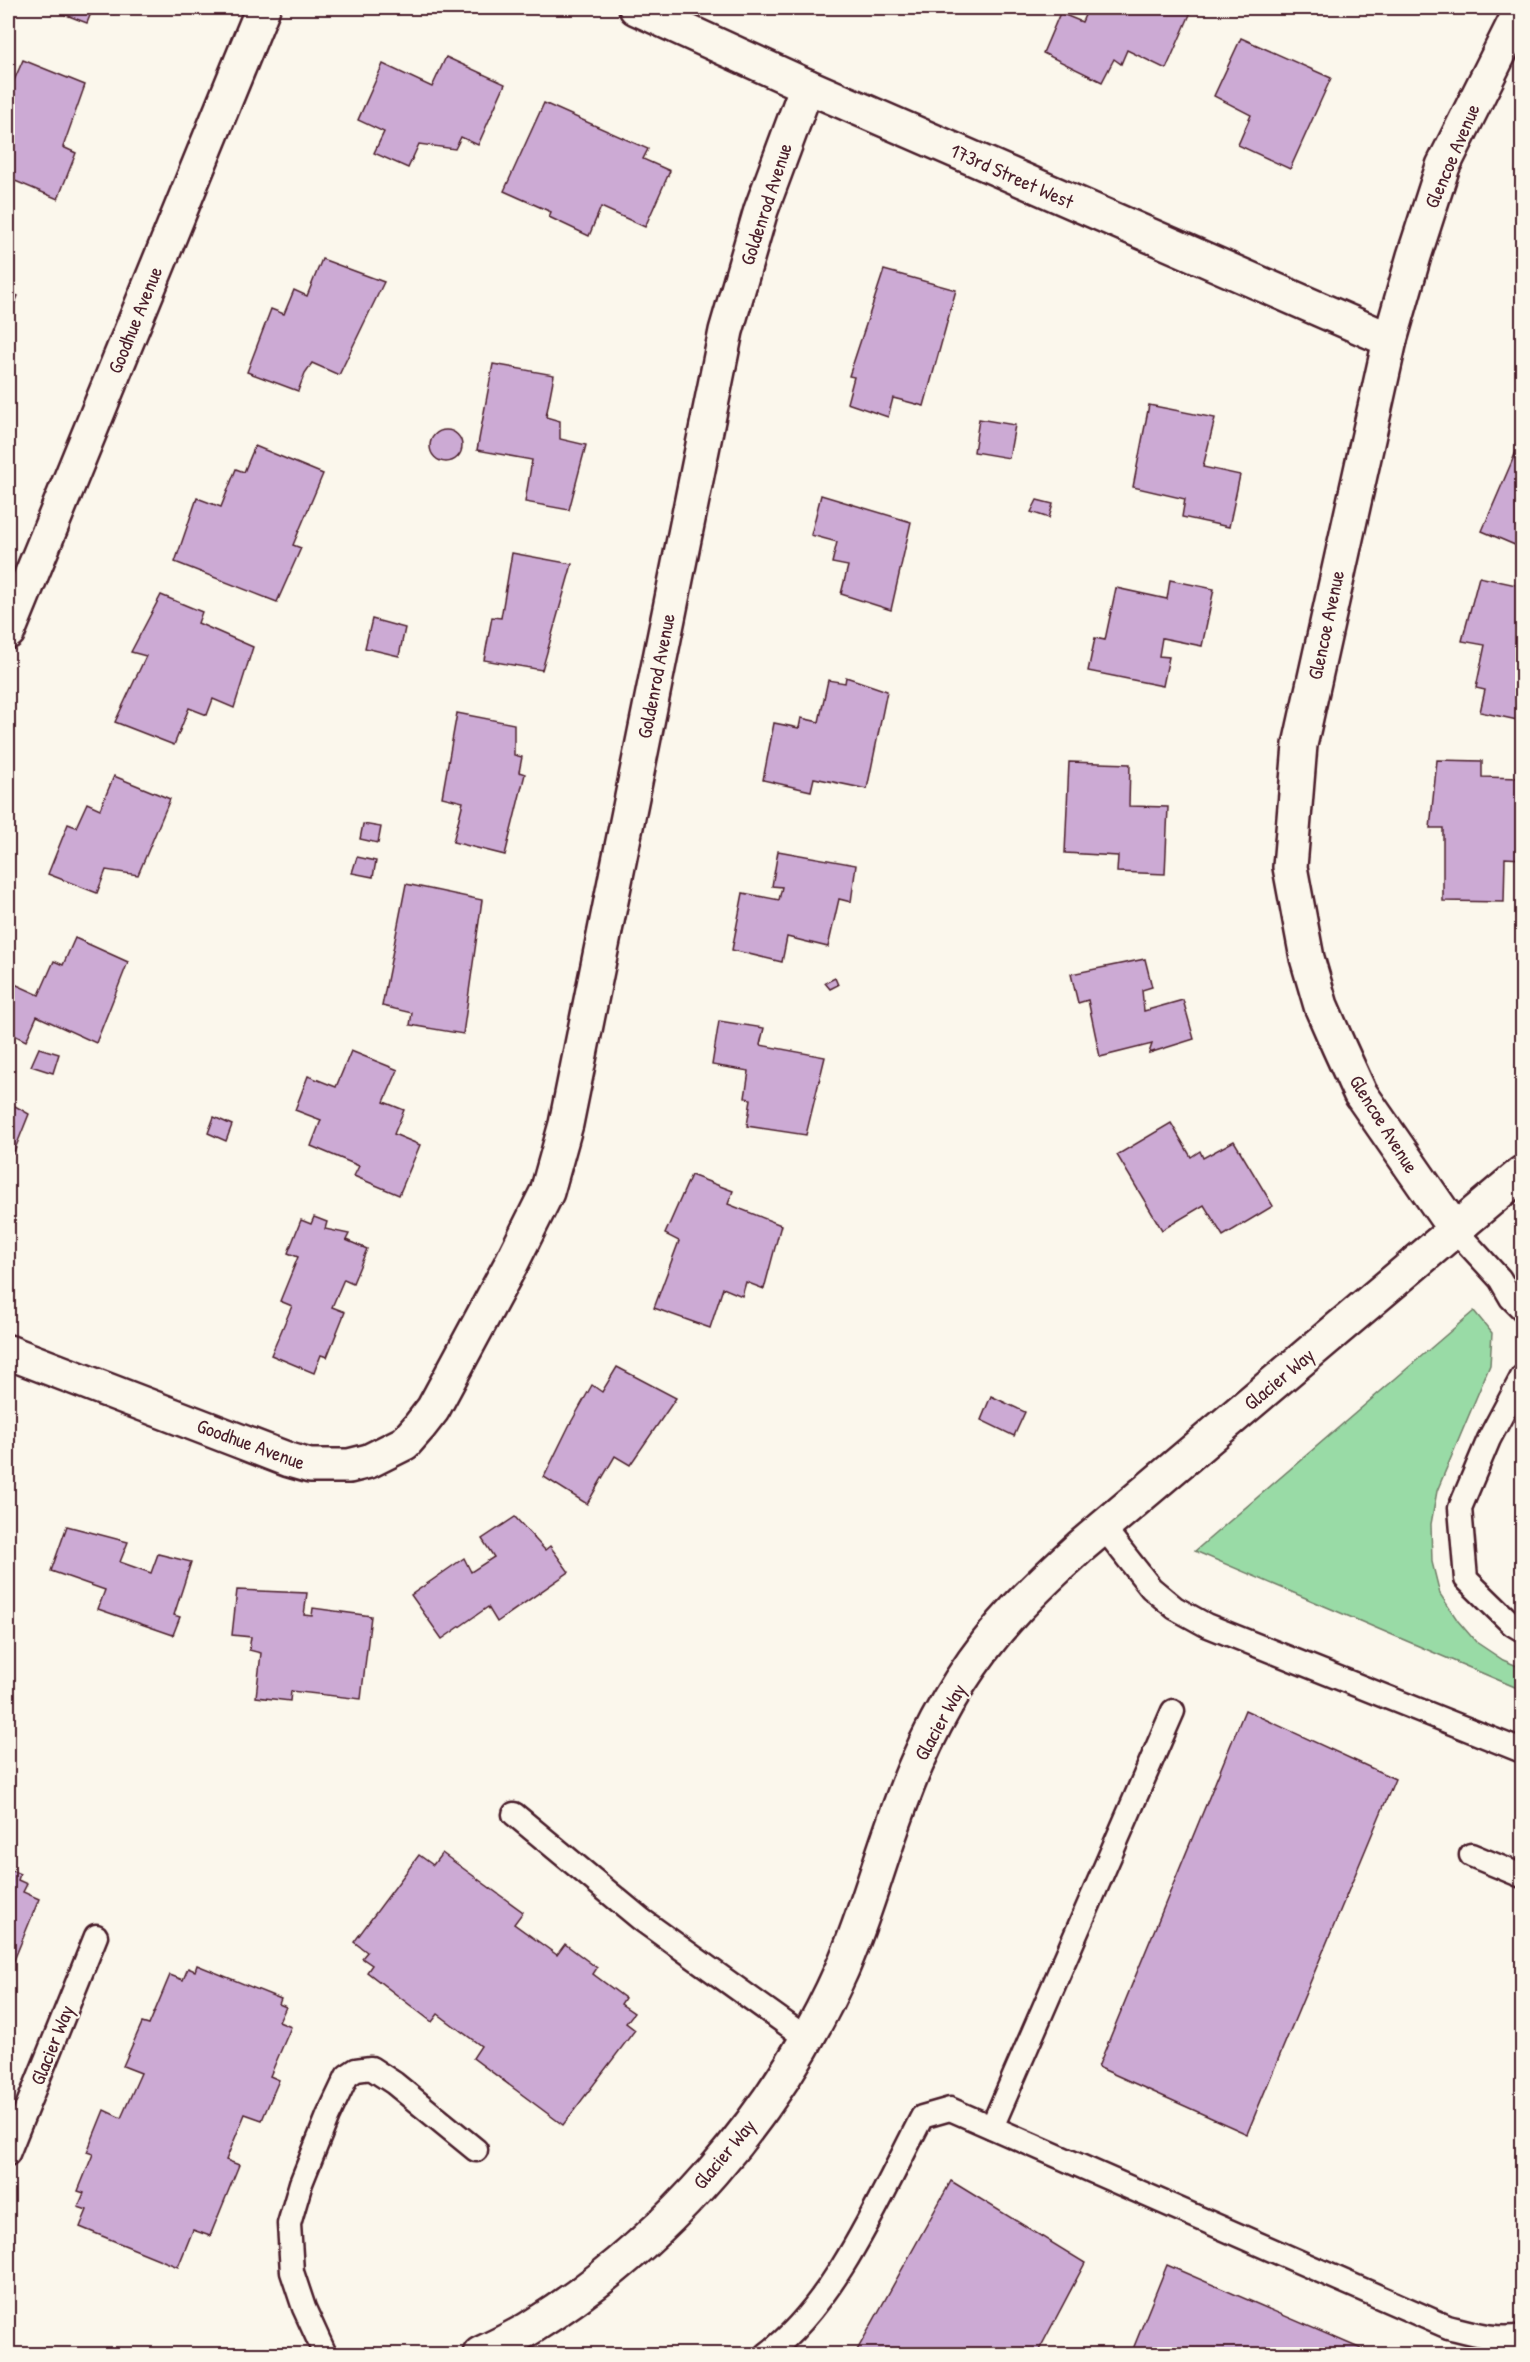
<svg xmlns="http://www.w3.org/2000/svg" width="1530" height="2362" viewBox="0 0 1530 2362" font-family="'Patrick Hand',sans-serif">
  <rect width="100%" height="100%" fill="#fbf7ec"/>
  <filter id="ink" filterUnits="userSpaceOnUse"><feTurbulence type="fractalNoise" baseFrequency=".0167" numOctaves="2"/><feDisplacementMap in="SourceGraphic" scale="12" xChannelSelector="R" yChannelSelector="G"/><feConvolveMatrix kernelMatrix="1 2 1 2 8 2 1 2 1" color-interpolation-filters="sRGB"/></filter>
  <g filter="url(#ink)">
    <!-- green -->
    <path fill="#99dba6" stroke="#727d68" stroke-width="1.5" d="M1474,1311L1492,1333L1490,1365L1437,1491L1431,1524L1432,1562L1440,1594L1458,1621L1476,1642L1503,1660L1522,1668V1690L1195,1551Z"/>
    <!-- building -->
    <g fill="#ccaad4" stroke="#4a1f2b" stroke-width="1.5">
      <path d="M48,8H93L87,23Z"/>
      <path d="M97,8H117L114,14Z"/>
      <path d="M1088,8H1180L1191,12L1166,69L1127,50L1121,64L1114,59L1102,82L1043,53L1060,13L1082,22Z"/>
      <path d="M1241,38L1331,78L1290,169L1238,145L1251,115L1214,96Z"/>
      <path d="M446,57L505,84L478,145L461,137L455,149L419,144L408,168L374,153L384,132L358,120L383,64L432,87Z"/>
      <path d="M23,60L85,85L63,147L76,153L58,199L8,178V94Z"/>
      <path d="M544,103L648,149L643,159L670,171L645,227L601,207L589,236L549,217L551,212L504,191Z"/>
      <path d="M322,259L384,282L339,375L312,363L305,373L298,391L247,372L271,309L284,314L294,290L307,296Z"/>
      <path d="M884,270L956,290L924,406L893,398L888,417L847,403L854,377L849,376Z"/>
      <path d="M8,292L18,296L8,319Z"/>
      <path d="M493,364L554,375L546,417L560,421V439L586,445L569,510L525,502L532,460L477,450Z"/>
      <path d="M1149,405L1215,418L1203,467L1240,475L1229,527L1182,517L1185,499L1133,487Z"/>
      <path d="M979,419L1015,425L1009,458L974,452Z"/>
      <circle cx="446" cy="446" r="16"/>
      <path d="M1522,438V548L1482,531Z"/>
      <path d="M255,446L323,474L293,545L301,548L277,602L175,562L197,498L221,507L236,469L244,472Z"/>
      <path d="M821,495L911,522L891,610L841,594L848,566L832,563L837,542L811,535Z"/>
      <path d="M1037,500L1053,504L1049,518L1031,512Z"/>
      <path d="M512,553L572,564L542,670L484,660L492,617L501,618Z"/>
      <path d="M1479,577L1521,586L1522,721L1480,712L1485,690L1476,688L1485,645L1462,641Z"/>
      <path d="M1170,580L1214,589L1202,646L1162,638L1159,656L1169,657L1163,686L1088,671L1095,638L1105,640L1116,588L1167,599Z"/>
      <path d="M161,595L202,612L198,623L253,647L234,708L213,699L207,715L189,708L174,745L115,722L146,656L131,652Z"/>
      <path d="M372,619L405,628L399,656L365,648Z"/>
      <path d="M846,677L887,691L867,789L814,778L811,791L763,780L774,723L799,728L801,718L819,722L828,680L845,683Z"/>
      <path d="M457,713L514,724V755L522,757L519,772L525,774L505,855L453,842L463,802L442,797Z"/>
      <path d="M1437,760L1482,761V777L1522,778V859L1505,858L1504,902L1443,901V828H1430Z"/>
      <path d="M1069,762L1130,764L1129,806L1168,807L1165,874L1117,872L1118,856L1065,853Z"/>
      <path d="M114,776L170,799L138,875L106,870L97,893L48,874L68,824L76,827L87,803L100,809Z"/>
      <path d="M363,824L381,827L378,843L360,839Z"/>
      <path d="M778,851L856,865L851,902L839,899L828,947L787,937L782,962L732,950L743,893L779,900L782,887L772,886Z"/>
      <path d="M357,857L376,861L373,877L352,873Z"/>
      <path d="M406,884L482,900L463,1034L410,1025L412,1013L382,1006Z"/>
      <path d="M75,938L128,962L96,1043L37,1016L26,1041L8,1032V981L39,995L54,961L63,965Z"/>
      <path d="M1145,959L1152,987L1142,990L1144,1011L1183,1000L1194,1039L1149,1053L1152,1044L1100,1057L1088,1000L1078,1003L1071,974Z"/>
      <path d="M835,978L838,985L830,989L825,983Z"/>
      <path d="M719,1021L764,1028L760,1045L825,1057L806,1135L747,1126L751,1099L745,1098L749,1071L712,1065Z"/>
      <path d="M39,1048L59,1054L53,1073L31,1066Z"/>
      <path d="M351,1051L398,1070L384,1102L404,1110L394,1134L420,1145L399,1195L354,1176L359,1166L311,1146L321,1120L295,1110L308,1076L336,1087Z"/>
      <path d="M8,1102L29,1114L13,1154L8,1151Z"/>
      <path d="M214,1117L232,1125L226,1141L208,1133Z"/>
      <path d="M1171,1123L1191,1157L1200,1151L1203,1158L1234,1141L1273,1206L1223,1236L1204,1205L1162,1230L1117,1155Z"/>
      <path d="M691,1175L733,1191L728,1204L781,1225L764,1289L746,1282L742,1296L723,1288L710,1328L654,1308L679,1241L665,1234Z"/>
      <path d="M314,1217L327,1222L325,1229L349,1234L346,1240L367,1249L353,1283L344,1279L332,1307L345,1312L327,1357L321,1355L314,1373L271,1355L292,1306L280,1301L298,1257L288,1253L301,1220L311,1224Z"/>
      <path d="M617,1367L676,1398L630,1465L615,1456L587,1504L544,1477L569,1426L592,1385L602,1392Z"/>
      <path d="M991,1396L1025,1412L1014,1436L981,1420Z"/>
      <path d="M515,1517L545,1550L550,1546L569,1572L497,1622L488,1607L442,1639L411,1595L464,1558L471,1572L494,1557L482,1539Z"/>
      <path d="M67,1526L128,1542L120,1562L151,1573L158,1554L191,1562L174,1615L180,1617L173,1635L98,1609L105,1590L51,1571Z"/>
      <path d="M237,1590L307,1593L304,1615L312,1616L313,1608L371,1616L361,1699L291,1691L290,1701L256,1697L261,1653L249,1650L251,1637L232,1635Z"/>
      <path d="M1245,1710L1395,1779L1247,2134L1098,2067Z"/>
      <path d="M442,1853L523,1912L514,1924L557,1955L565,1944L597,1968L593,1974L625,1998L621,2004L634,2013L626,2023L635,2030L563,2125L473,2058L481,2046L438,2014L432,2022L367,1972L372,1965L362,1958L367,1952L354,1942L419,1855L433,1865Z"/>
      <path d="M8,1869L20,1874L18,1880L27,1884L23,1892L39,1899L8,1975Z"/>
      <path d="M197,1965L281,1999L279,2004L286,2007L279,2022L291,2027L270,2076L279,2080L262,2120L245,2114L226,2160L239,2165L210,2236L193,2230L178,2267L80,2227L87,2210L78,2207L84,2193L78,2191L93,2154L87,2152L104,2110L121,2118L141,2073L123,2066L142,2023L149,2025L170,1975L183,1980L188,1968L195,1971Z"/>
      <path d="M951,2181L1085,2263L1037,2354H855Z"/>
      <path d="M1167,2265L1373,2354H1131Z"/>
    </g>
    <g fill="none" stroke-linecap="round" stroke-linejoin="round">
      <!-- lane casing -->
      <g stroke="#4a1f2b" stroke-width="27">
        <g id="lane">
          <path d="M1455,1230L1500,1279L1511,1298L1522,1309"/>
          <path d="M1522,1377L1489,1439L1460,1508L1466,1579L1512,1624L1522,1630"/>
          <path d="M1103,1527L1151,1588L1175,1608L1206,1625L1522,1751"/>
          <path d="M514,1814L642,1920L806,2038"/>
          <path d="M1471,1855L1522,1876"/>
          <path d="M992,2127L1173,1711"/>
          <path d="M8,2154L96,1936"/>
          <path d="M325,2354L304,2308L292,2272L289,2224L301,2183L328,2116L347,2076L356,2070L371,2068L394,2083L476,2150"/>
          <path d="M767,2354C836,2303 882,2193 922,2117L950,2109L1448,2327C1472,2333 1497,2341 1522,2336"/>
        </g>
      </g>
      <!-- street casing -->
      <g stroke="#4a1f2b" stroke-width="38">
        <g id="street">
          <path d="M636,8L807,86L1390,340"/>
          <path d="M8,632L263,8"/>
          <path d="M1455,1230L1360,1093L1339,1047L1321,1006L1307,958L1290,867L1300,745L1390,340L1414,256L1443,166L1522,8"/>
          <path d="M8,1352L289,1460L310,1466H349L369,1461L405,1443L419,1427L433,1409L510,1266L547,1192L566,1124L726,331L761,210L807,86"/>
        </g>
      </g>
      <!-- secondary casing -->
      <g stroke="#4a1f2b" stroke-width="38">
        <path id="secondary" d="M480,2354C497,2346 514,2338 530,2328C665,2244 778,2114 842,1969C871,1902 887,1831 916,1765C940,1709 975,1653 1017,1608C1037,1587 1058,1567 1080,1547L1522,1173"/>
      </g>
      <!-- lane -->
      <use href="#lane" stroke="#fbf7ec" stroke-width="22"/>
      <!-- street -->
      <use href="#street" stroke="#fbf7ec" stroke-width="33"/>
      <!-- secondary -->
      <use href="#secondary" stroke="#fbf7ec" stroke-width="33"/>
    </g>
  </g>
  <g text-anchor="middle" stroke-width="4.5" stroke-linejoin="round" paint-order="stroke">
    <!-- street labels -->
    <g font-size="20" fill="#4a1f2b" stroke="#fbf7ec">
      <text transform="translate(1452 156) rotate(-67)" y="7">Glencoe Avenue</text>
      <text transform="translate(1012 176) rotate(24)" y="7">173rd Street West</text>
      <text transform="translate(766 204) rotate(-72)" y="7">Goldenrod Avenue</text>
      <text transform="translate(135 320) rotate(-68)" y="7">Goodhue Avenue</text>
      <text transform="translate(1326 625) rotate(-78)" y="7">Glencoe Avenue</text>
      <text transform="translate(656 676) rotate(-79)" y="7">Goldenrod Avenue</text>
      <text transform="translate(1384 1124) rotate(58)" y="7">Glencoe Avenue</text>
      <text transform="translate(1279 1379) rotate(-40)" y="7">Glacier Way</text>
      <text transform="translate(251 1444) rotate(20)" y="7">Goodhue Avenue</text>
      <text transform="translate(940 1722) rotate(-61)" y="7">Glacier Way</text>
      <text transform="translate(52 2045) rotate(-68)" y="7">Glacier Way</text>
      <text transform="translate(724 2154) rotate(-50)" y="7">Glacier Way</text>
    </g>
  </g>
  <!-- margin -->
  <rect width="1530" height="2362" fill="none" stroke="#fbf7ec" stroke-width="30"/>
  <rect x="15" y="15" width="1500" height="2332" fill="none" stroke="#4a1f2b" stroke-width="2" filter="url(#ink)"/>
</svg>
